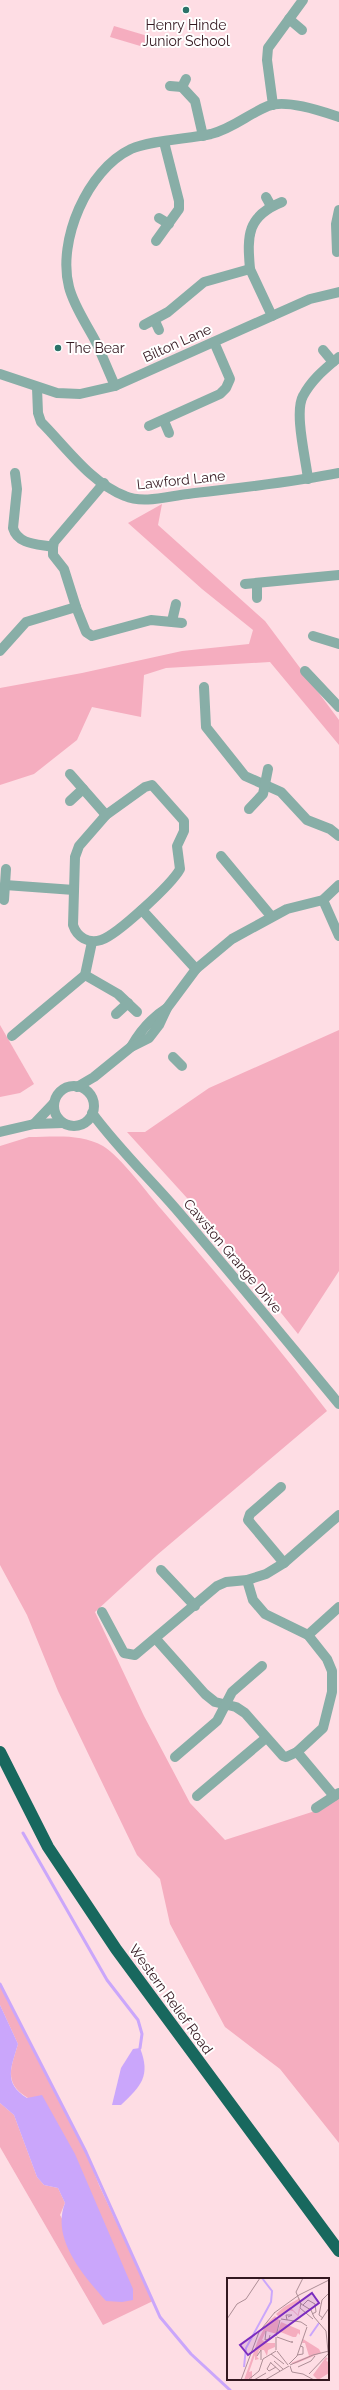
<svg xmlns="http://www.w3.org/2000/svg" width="339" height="2390" viewBox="0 0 339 2390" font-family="Raleway,sans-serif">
  <rect width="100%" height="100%" fill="#fedde4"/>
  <!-- green -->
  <g fill="#f5adbf">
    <path d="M114,26L151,37L147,48L110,37Z"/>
    <path d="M162,504L158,525L265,621L339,720V745L270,662L166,668L144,675L141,717L92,707L77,740L34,774L0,785V688L82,673L182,651L249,644L253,630L202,589L128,523Z"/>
    <path d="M0,1025L34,1084L20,1093L0,1097Z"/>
    <path d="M339,1030V1271L298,1334L207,1220L127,1132H145L209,1088Z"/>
    <path d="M29,1137C53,1137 80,1133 103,1146C120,1156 148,1194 162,1210C219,1276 274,1342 327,1411L157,1555L95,1612L144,1716L190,1803L225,1840L318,1810L339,1798V2143L280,2069L225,2027L170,1924L160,1879L137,1855L58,1691L27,1615L0,1565V1146Z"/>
    <path d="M0,1984L86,2152L99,2185L153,2301L103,2325L0,2147V2103L14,2115L37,2177L44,2185L58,2188L65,2203L60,2215L106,2301L28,2098C3,2083 11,2068 18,2044L0,2005Z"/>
  </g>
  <!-- water -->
  <g fill="#caa6fb">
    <path d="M0,2005L18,2044C11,2068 3,2083 27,2098L42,2095L75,2154L133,2289V2300L122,2302L106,2301C83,2275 51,2239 65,2203L58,2188L44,2185L37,2177L14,2115L0,2103Z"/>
    <path d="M140,2048C151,2076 141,2086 121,2105H112L121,2068L133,2049Z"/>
  </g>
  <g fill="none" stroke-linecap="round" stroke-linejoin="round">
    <!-- stream -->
    <g stroke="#caa6fb" stroke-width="3">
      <path d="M23,1833L107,1980L138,2020L142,2034L140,2048"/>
      <path d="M0,1984L86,2152L160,2317L191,2354L230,2390"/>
    </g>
    <!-- minor -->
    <g stroke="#88aea7" stroke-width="10">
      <path d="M289,19L302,30"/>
      <path d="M170,86L182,87L186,79"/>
      <path d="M182,87L195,101L203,136"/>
      <path d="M273,105L267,60L268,48L303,0"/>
      <path d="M266,197L271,206"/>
      <path d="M159,218L169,224"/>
      <path d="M156,241L179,209V201L164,142"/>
      <path d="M337,252L336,224L339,210"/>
      <path d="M250,269C247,235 247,216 282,202"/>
      <path d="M155,321L159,330"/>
      <path d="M144,325L168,312L204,282L250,269L272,316"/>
      <path d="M323,350L333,362"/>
      <path d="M0,374L57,393L80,394L115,386L310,299L339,292"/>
      <path d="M115,386C109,372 103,358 97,344C88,326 74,307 69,287C57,241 87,170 131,149C151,140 189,139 211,134C234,128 248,114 268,106C286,99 321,111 339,117"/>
      <path d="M37,388L38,413L41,422C66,447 91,483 125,496C143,504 169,496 188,494C238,488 289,483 339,473"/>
      <path d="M164,421L169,433"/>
      <path d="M149,426L220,394L226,388L230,379L214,342"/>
      <path d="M308,479C306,460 294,412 303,396C312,379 325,369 339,357"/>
      <path d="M53,547L54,542L104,483"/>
      <path d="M257,583V598"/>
      <path d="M245,584L339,575"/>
      <path d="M76,607L86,632L92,636L151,620L182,623"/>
      <path d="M172,621L176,604"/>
      <path d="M313,636L339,644"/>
      <path d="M0,651L26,622L76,607L64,569L53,555V547C38,544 18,545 13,528L17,489L15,473"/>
      <path d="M305,671L339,707"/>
      <path d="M204,687L206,727L245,776L281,792L307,820L330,829L339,836"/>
      <path d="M70,774L106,815"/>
      <path d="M152,785L184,821V831L177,846L180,869C172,884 117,935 101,940C88,944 77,937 73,925L75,857L79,846L106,815L145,787Z"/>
      <path d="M70,801L83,789"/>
      <path d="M249,809L263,794L268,769"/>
      <path d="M221,856L271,916"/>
      <path d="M5,885L74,890"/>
      <path d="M4,900L6,869"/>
      <path d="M323,900L339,936"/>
      <path d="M142,910L196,969"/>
      <path d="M85,975L118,994L137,1012"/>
      <path d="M116,1014L128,1003"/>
      <path d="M12,1036L85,975L92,942"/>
      <path d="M131,1047C140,1031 151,1018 167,1008"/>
      <path d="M173,1057L182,1066"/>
      <circle cx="74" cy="1106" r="20"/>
      <path d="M77,1087L94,1077L131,1047L149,1038L159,1025L167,1008L196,969L232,939L287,909L323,900L339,885"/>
      <path d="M92,1113C117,1147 148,1177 176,1209C231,1273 285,1339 339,1404"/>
      <path d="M34,1124L54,1103"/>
      <path d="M0,1132L34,1124L63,1123"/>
      <path d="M281,1487L250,1514L248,1520L284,1563"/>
      <path d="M161,1570L195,1606"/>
      <path d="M102,1612L124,1653L135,1655L217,1586L226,1582L247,1580L266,1574L284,1563L339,1515"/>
      <path d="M308,1635L339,1607"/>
      <path d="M156,1639L205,1694L215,1702L236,1707L245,1713L283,1756L286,1757L297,1752L323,1728L332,1692V1671L327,1659L308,1635L265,1614L253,1600L247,1580"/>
      <path d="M297,1752L334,1796"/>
      <path d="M175,1757L217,1721L232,1692L262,1666"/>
      <path d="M197,1796L266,1738"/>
      <path d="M316,1808L339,1793"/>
    </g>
    <!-- highway -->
    <path stroke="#18685e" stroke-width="12" d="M0,1752L48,1847L116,1949L339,2251"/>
  </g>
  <!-- markers -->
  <g fill="#2b7268" stroke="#fff" stroke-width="1.5">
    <circle cx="186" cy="10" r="4"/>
    <circle cx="58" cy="348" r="4"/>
  </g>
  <g text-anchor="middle" stroke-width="4" stroke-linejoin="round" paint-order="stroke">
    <!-- poi labels -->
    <g font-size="14" fill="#341820" stroke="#fff">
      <text x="186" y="30">Henry Hinde<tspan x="186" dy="16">Junior School</tspan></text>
      <text x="66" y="353" text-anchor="start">The Bear</text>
    </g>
    <!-- street labels -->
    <g font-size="14" fill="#341820" stroke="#fff">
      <text transform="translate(177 343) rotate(-24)" y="5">Bilton Lane</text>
      <text transform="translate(181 480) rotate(-6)" y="5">Lawford Lane</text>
      <text transform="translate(233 1256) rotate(50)" y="5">Cawston Grange Drive</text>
      <text transform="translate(171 1999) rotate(54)" y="5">Western Relief Road</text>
    </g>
  </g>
  <!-- overview -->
  <g transform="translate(227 2278)">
    <rect width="102" height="102" fill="#fedde4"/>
    <path d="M73,20L72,24L63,29L71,37L72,30L73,31L70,44L71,38L66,33L61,32L53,40L49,36L57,29ZM48,38L52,42L50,56L39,53L35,62L41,65H48V69L41,72L40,78L37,72H32L30,79L32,81L28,82V77L22,94L25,93V102L24,100L17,102L31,62L40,45ZM54,44L73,52V57L71,55L69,59H66L51,53ZM76,61L92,71L94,75L70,85L66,86L64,85L82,78L78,65H75ZM99,79L101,81L99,82L102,85V95L91,102L86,97Z" fill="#f5adbf"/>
    <path fill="none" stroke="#caa6fb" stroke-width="2" d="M83,58L92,45M17,89L19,70L44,24L45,13L35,0"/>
    <path fill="none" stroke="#ad8e96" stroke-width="1" d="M76,0L69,14L74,26L84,32L87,39M74,25L73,30L86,41M76,27L81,22L88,26L89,34L85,36M47,35L72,17L102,2M87,39L99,53L102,83M96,40L92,37L95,22L102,15M0,41L10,26L19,21L33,0M54,41L74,44L80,48M60,42L59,37H65L61,39M94,42L102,30M39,53L38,62L42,61L43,57M49,58L53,42M50,59L61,63L64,64H66H64M49,72V59M50,73L61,87M44,76L57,86M70,77L76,76V69L73,68M30,78L34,72V82M47,83L56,91M44,84L40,91L42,93L49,89M44,85L53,93M62,86L70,78L80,49M63,87L86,77L102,73M63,88L65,94L76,96L87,102M71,89L84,83L88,78M82,96L101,76M14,102L32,54L48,34M21,102L32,93L36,81L49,73M27,102L39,95M38,102L62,88"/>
    <path fill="#7b2cbf" fill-opacity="0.15" stroke="#7b2cbf" stroke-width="2" d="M85,15L92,25L21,77L13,67Z"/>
    <rect width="102" height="102" fill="none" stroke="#341820" stroke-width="2"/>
  </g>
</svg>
